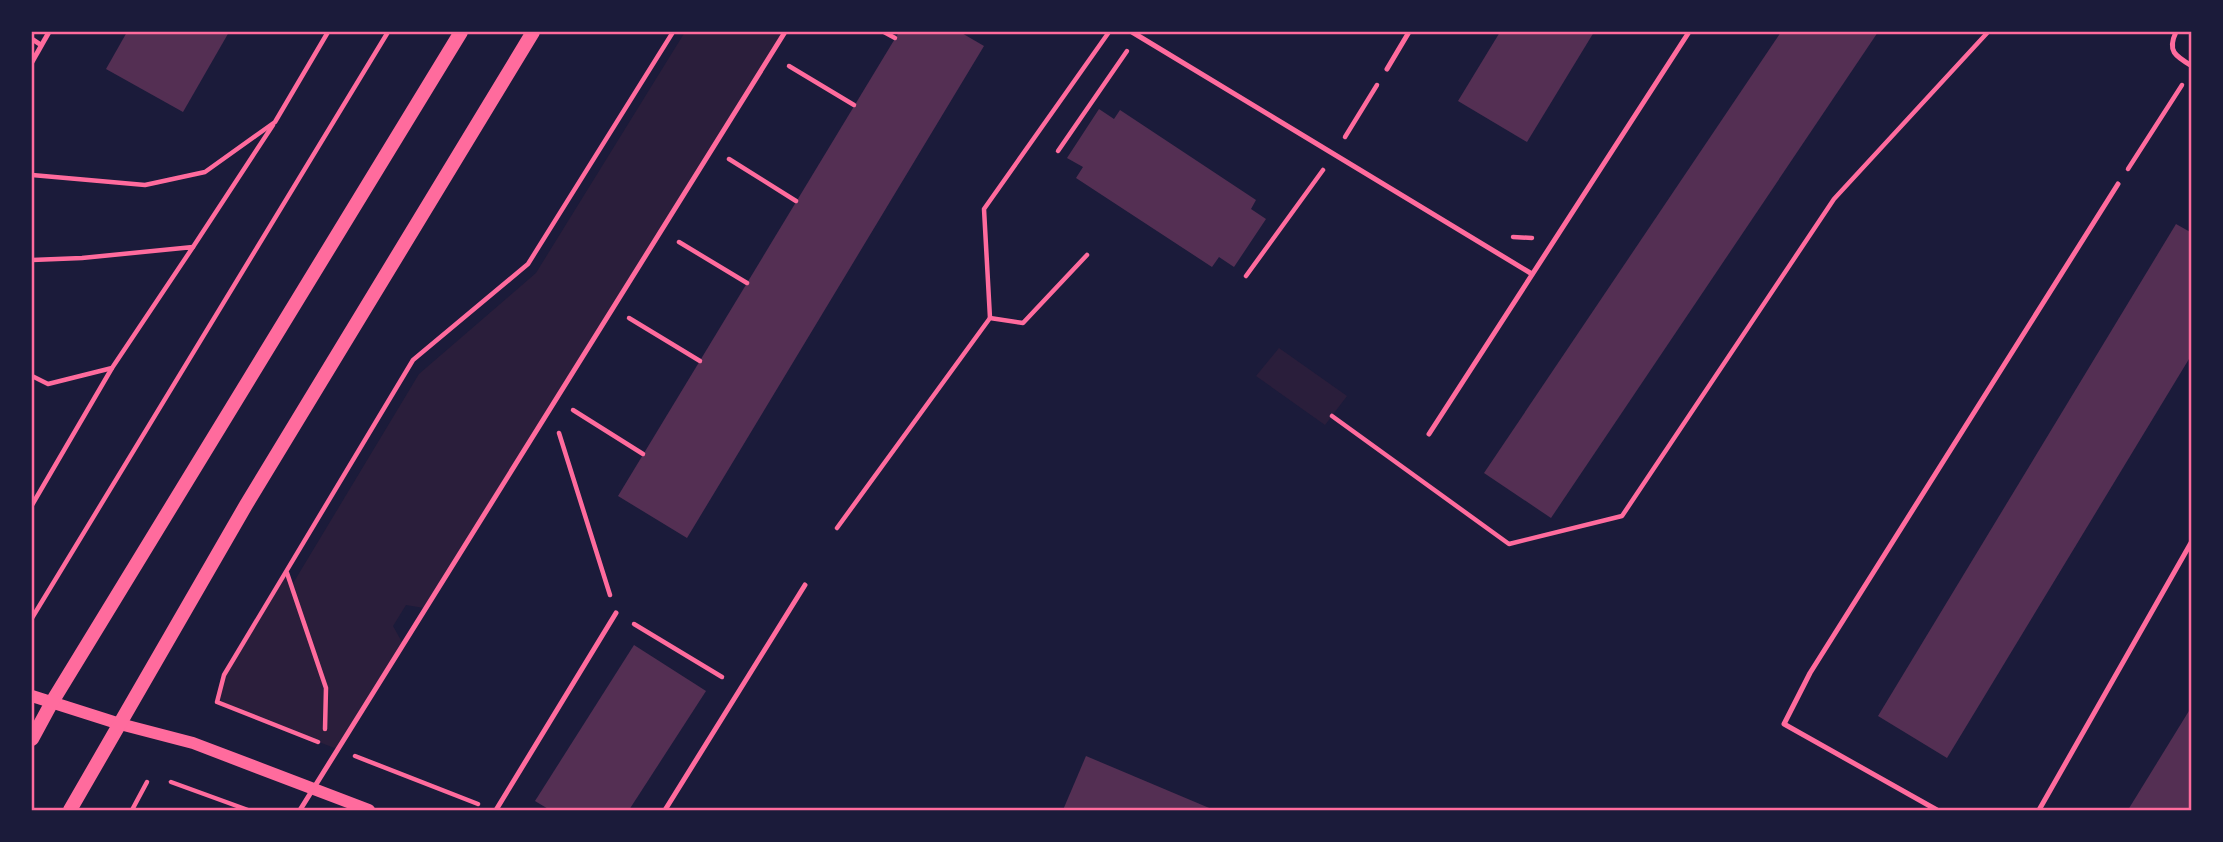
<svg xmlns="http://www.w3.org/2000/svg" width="2223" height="842" viewBox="0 0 2223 842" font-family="'PT Sans',sans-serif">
  <rect width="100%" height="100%" fill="#1b1b3a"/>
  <!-- green -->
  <g fill="#2a1e3b">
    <path d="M685,32H785L424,608L406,605L393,626L403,644L337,749L217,702L224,675L287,573L292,585L419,374L536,273Z"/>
    <path d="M1279,348L1347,396L1325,425L1256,376Z"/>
  </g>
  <!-- building -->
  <g fill="#542f53">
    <path d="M127,32H229L183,112L106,69Z"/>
    <path d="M899,32H960L984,46L687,538L618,496Z"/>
    <path d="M1500,32H1594L1527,142L1458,101Z"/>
    <path d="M1781,32H1878L1551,518L1484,473Z"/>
    <path d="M1099,109L1114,119L1120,110L1256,200L1251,209L1266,219L1234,267L1219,257L1212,267L1076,178L1083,167L1067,158Z"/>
    <path d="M2176,224L2192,233V354L1947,758L1878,716Z"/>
    <path d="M634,645L706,691L629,810H550L535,801Z"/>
    <path d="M2192,706V810H2128Z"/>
    <path d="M1086,756L1214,810H1063Z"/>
  </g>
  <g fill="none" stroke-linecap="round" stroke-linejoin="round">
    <!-- path -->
    <g stroke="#ff6b9d" stroke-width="4.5">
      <path d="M884,32L895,38"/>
      <path d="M789,66L854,105"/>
      <path d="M1345,137L1377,85"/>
      <path d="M1058,151L1127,51"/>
      <path d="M729,159L796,201"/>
      <path d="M2128,169L2182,85"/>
      <path d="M32,175L145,185L205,172L275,122L328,32"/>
      <path d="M1513,237L1532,238"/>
      <path d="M679,242L747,283"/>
      <path d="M193,247L273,125"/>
      <path d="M32,260L82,258L193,247L112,368L48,384L32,376"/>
      <path d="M1246,276L1323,170"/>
      <path d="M629,318L700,361"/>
      <path d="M990,318L984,209L1109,32"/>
      <path d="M573,410L643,454"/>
      <path d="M1332,416L1509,544L1622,516L1834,199L1988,32"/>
      <path d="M559,433L610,595"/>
      <path d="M32,505L112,368"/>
      <path d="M837,528L990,318L1023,323L1087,255"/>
      <path d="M287,573L326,688L325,729"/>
      <path d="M32,618L388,32"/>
      <path d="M634,624L722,677"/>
      <path d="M318,742L217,702L224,675L413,360L528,264L673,32"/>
      <path d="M355,756L478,804"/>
      <path d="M171,782L248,810"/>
      <path d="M132,810L147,782"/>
    </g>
    <!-- service -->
    <g stroke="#ff6b9d" stroke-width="5">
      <path d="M1132,32L1532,274"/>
      <path d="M2176,32C2167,51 2175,56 2192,66"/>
      <path d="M32,39L41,45"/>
      <path d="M32,62L49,32"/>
      <path d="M1387,69L1409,32"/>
      <path d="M1429,434L1689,32"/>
      <path d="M300,810L785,32"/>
      <path d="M496,810L616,613"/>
      <path d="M665,810L805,585"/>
      <path d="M1937,810L1784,724L1810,673L2118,184"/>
      <path d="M2039,810L2192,541"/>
    </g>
    <!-- tertiary -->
    <path stroke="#ff6b9d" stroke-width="12" d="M32,696L120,724L193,743L369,810"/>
    <!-- secondary -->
    <g stroke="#ff6b9d" stroke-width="14">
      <path d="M32,739L52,702L461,32"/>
      <path d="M70,810L246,505L533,32"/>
    </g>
  </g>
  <!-- border -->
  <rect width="2223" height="842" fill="none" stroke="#1b1b3a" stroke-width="66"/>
  <rect x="33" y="33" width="2157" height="776" fill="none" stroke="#ff6b9d" stroke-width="2.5"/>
</svg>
